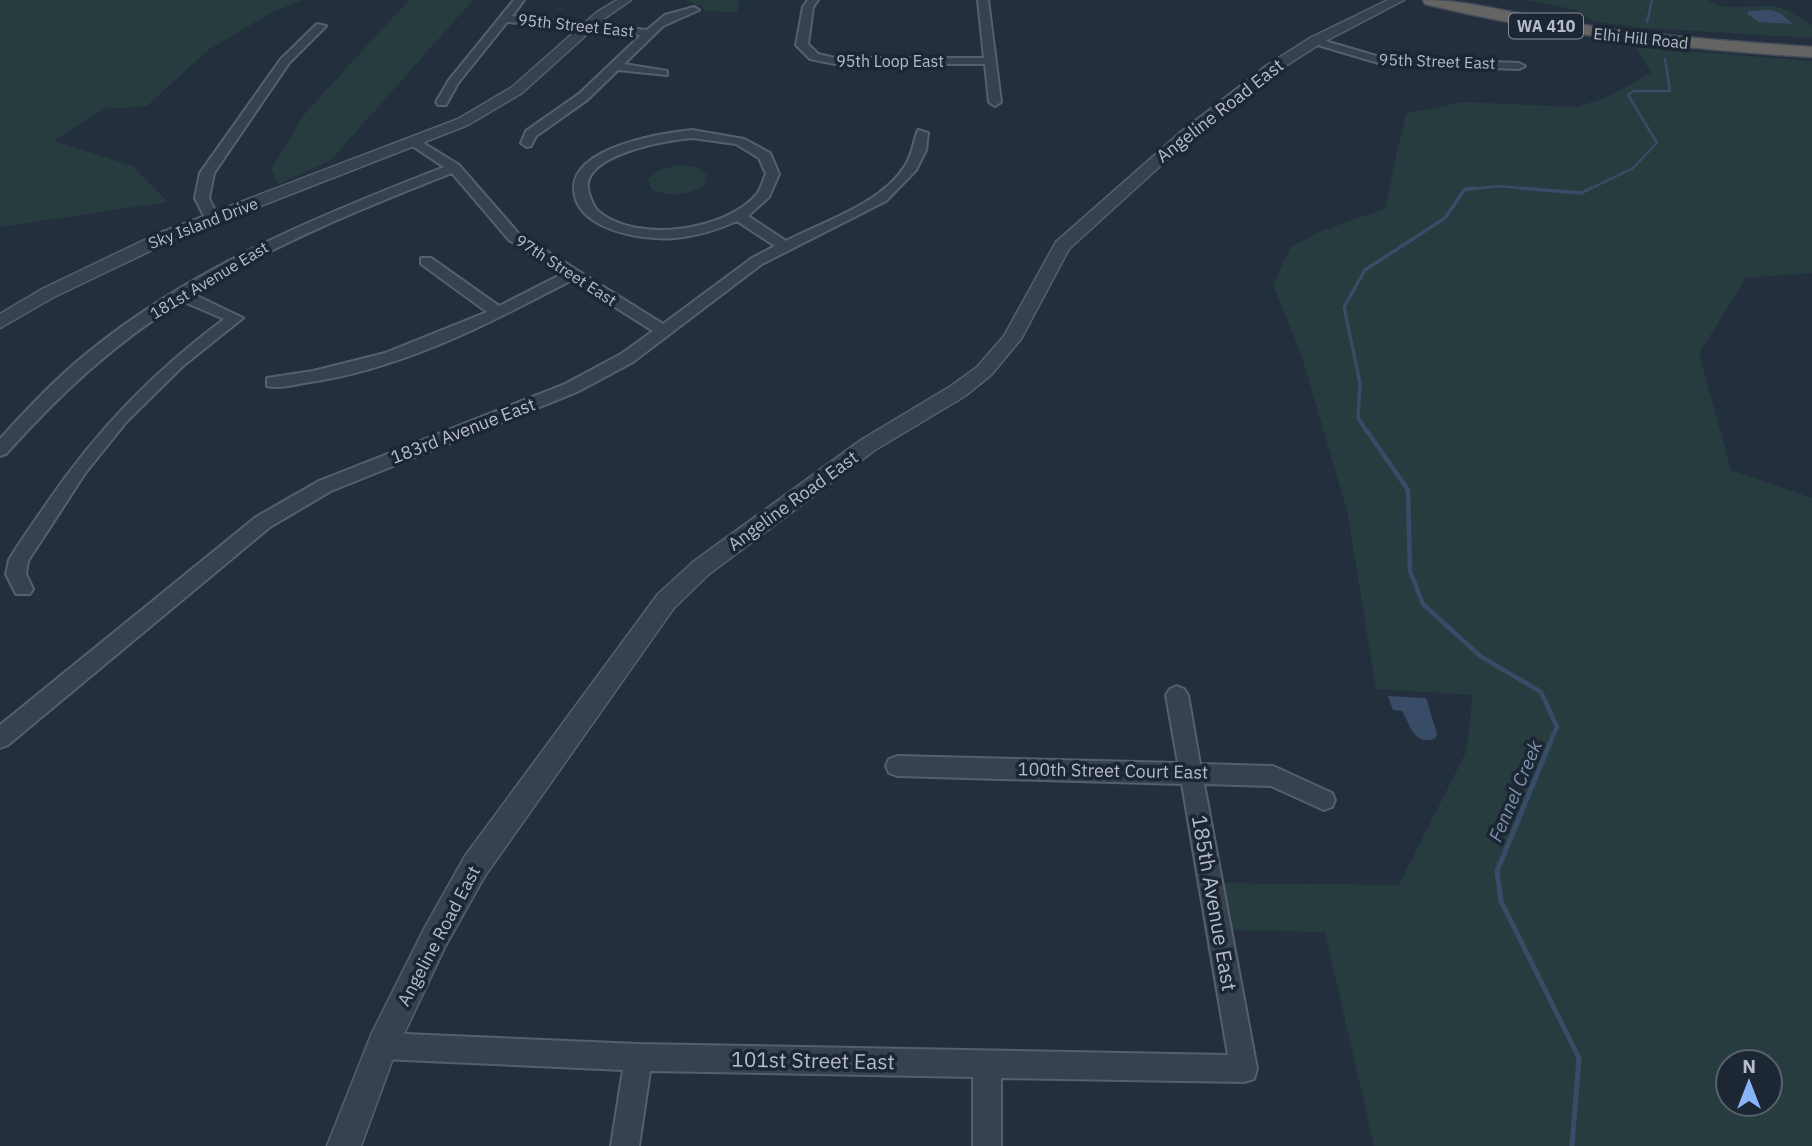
<svg xmlns="http://www.w3.org/2000/svg" width="1812" height="1146" viewBox="0 0 1812 1146" font-family="'IBM Plex Sans',sans-serif">
  <rect width="100%" height="100%" fill="#242f3e"/>
  <!-- green -->
  <g fill="#263c3f" fill-rule="evenodd">
    <path d="M0,0H302L271,13L208,50L147,106L104,109L54,141L133,166L168,202L0,227Z"/>
    <path d="M409,0H473L331,160L279,184L271,170L306,112Z"/>
    <path d="M685,0H740L737,12L704,11L703,7Z"/>
    <path d="M1527,0H1708C1726,14 1757,3 1778,7C1791,10 1800,19 1812,25V38L1643,28L1593,21L1577,10Z"/>
    <path d="M1636,47L1812,61V273L1746,278L1699,353L1731,470L1812,498V1146H1374L1325,932L1231,930L1222,883L1399,885L1466,752L1473,695L1376,689L1347,510L1301,354L1273,285L1290,248L1321,231L1386,208L1396,154L1407,113L1464,102L1576,107L1605,98L1651,73ZM1728,1062H1770V1104H1728Z"/>
    <path d="M677,165L696,167L707,175L704,186C685,195 672,197 652,190L648,179L659,170Z"/>
  </g>
  <!-- water -->
  <g fill="#394c67">
    <path d="M1771,10L1780,13L1793,24L1759,22L1747,14L1749,11Z"/>
    <path d="M1388,696L1426,698L1437,734L1435,739C1413,745 1411,726 1402,711L1393,710Z"/>
  </g>
  <g fill="none" stroke-linecap="round" stroke-linejoin="round">
    <!-- stream-far3 -->
    <g stroke="#394c67" stroke-width="2.5">
      <path d="M1647,22L1652,0"/>
      <path d="M1464,190L1499,186L1543,190"/>
      <path d="M1588,190L1633,168L1657,143L1628,95L1634,91H1670L1665,59"/>
    </g>
    <!-- stream-far2 -->
    <g stroke="#394c67" stroke-width="3.5">
      <path d="M1522,188L1581,193L1591,188"/>
      <path d="M1368,433L1358,418L1360,383L1344,307L1365,270L1445,218L1465,189L1476,188"/>
    </g>
    <!-- stream-far1 -->
    <path stroke="#394c67" stroke-width="4.5" d="M1367,431L1408,490L1410,571L1423,604L1480,656L1541,692L1557,727L1549,745"/>
    <!-- stream -->
    <path stroke="#394c67" stroke-width="5" d="M1550,743L1497,871L1501,901L1579,1058L1572,1146"/>
    <!-- minor casing -->
    <g stroke="#565f6c" stroke-width="4">
      <g id="minor">
        <path d="M514,0H524L512,16L647,30L665,15L694,7L699,10L663,26L624,64L667,71V75L618,70L587,100L536,136L531,146L527,147L521,143L526,131L579,94L641,35L507,22L458,83L446,105H438L436,102L449,80Z"/>
        <path d="M808,0H818L813,7L808,44L818,54L835,58H984L978,0H988L1001,102L995,106L989,102L985,64H835L810,59L796,45L803,7Z"/>
        <path d="M317,24L326,26L289,63L214,173L209,198L219,219L207,222L195,198L200,173L281,59Z"/>
        <path d="M1315,38L1383,58L1519,63L1525,66L1519,69L1382,64L1311,43L1310,41Z"/>
        <path d="M692,130L744,139L770,153L779,174L769,197L748,216L786,241C824,221 881,204 905,166C913,154 913,142 918,130L928,133L926,150L916,170L886,201L762,264L633,362L577,392L331,491L270,527L8,745L0,748V725L256,517L319,481L565,384L621,354L653,331L572,280C488,324 400,370 304,383C293,385 279,389 267,386V378L313,371L385,353L487,312L421,264V258H431L499,306L562,274L509,240L452,173C363,208 274,244 193,294L243,318L183,366L127,421L86,472L28,561L26,574L33,589L30,594H16L6,574L9,560C20,541 33,524 45,506C97,430 151,374 224,319L182,301C114,343 59,395 6,454L0,456V439C29,407 58,376 91,350C195,266 321,215 444,167L411,145L409,142L415,138L459,165L519,234L663,324L752,258L775,246L737,221C717,230 697,236 675,238C644,241 574,230 574,188C574,147 662,133 692,130ZM692,138L736,144L759,158L766,174C763,180 761,189 757,194C726,231 636,244 598,211C593,206 591,200 589,193C576,155 668,140 692,138Z"/>
        <path d="M1177,686L1184,689L1188,695L1200,764L1273,766L1332,793L1335,800L1332,807L1324,810L1271,786L1204,784L1257,1069L1254,1079L1244,1082L1001,1078V1146H973V1077L650,1071L639,1146H611L623,1070L382,1059L373,1055L369,1046L373,1037L382,1033L639,1044L1228,1055L1182,784L897,776L889,773L886,766L889,759L897,756L1178,763L1166,695L1170,689Z"/>
      </g>
    </g>
    <!-- tertiary casing -->
    <g stroke="#565f6c" stroke-width="3">
      <g id="tertiary">
        <path d="M617,0H631L605,18L522,93L468,125L171,241L54,297L0,328V314L42,289L159,233L458,119L512,87L597,12Z"/>
        <path d="M1388,0H1404L1320,44L1276,72L1192,137L1069,249L1021,339L991,375L965,396L875,450L709,574L674,608L485,876L445,947L395,1053L361,1146H327L371,1035L425,927L465,856L658,594L693,562L861,440L951,386L977,367L1004,336L1056,242L1182,131L1266,66L1310,38Z"/>
      </g>
    </g>
    <!-- trunk casing -->
    <g stroke="#434c59" stroke-width="3">
      <path id="trunk" d="M1423,0C1472,0 1522,16 1571,23C1651,36 1731,41 1812,47V57C1681,49 1552,35 1425,4Z"/>
    </g>
    <!-- minor -->
    <use href="#minor" fill="#38414e" fill-rule="evenodd"/>
    <!-- tertiary -->
    <use href="#tertiary" fill="#38414e" fill-rule="evenodd"/>
    <!-- trunk -->
    <use href="#trunk" fill="#656462" fill-rule="evenodd"/>
  </g>
  <g text-anchor="middle" stroke-width="7" stroke-linejoin="round" paint-order="stroke">
    <!-- far-street labels -->
    <g font-size="16" fill="#b4bcc9" stroke="#1d2633">
      <text transform="translate(576 25) rotate(6)" y="6">95th Street East</text>
      <text transform="translate(1641 38) rotate(6)" y="6">Elhi Hill Road</text>
      <text x="890" y="67">95th Loop East</text>
      <text transform="translate(1437 61) rotate(2)" y="6">95th Street East</text>
      <text transform="translate(203 223) rotate(-21)" y="6">Sky Island Drive</text>
      <text transform="translate(566 270) rotate(33)" y="6">97th Street East</text>
      <text transform="translate(209 280) rotate(-31)" y="6">181st Avenue East</text>
    </g>
    <!-- shield labels -->
    <rect fill="#1d2633" stroke="#878f9c" stroke-width="2" x="1509" y="13.5" width="74" height="25" rx="5"/>
    <g font-size="16" font-weight="bold" fill="#b4bcc9">
      <text x="1546" y="32">WA 410</text>
    </g>
    <!-- street labels -->
    <g font-size="18" fill="#b4bcc9" stroke="#1d2633">
      <text transform="translate(1220 111) rotate(-38)" y="6">Angeline Road East</text>
      <text transform="translate(463 431) rotate(-21)" y="6">183rd Avenue East</text>
      <text transform="translate(793 501) rotate(-36)" y="6">Angeline Road East</text>
      <text transform="translate(1113 771) rotate(1)" y="6">100th Street Court East</text>
      <text transform="translate(439 936) rotate(-62)" y="6">Angeline Road East</text>
    </g>
    <!-- water labels -->
    <g font-size="19" font-style="italic" fill="#7c92b1" stroke="#1d2633">
      <text transform="translate(1515 791) rotate(-67)" y="7">Fennel Creek</text>
    </g>
    <!-- near-street labels -->
    <g font-size="21" fill="#b4bcc9" stroke="#1d2633">
      <text transform="translate(1214 903) rotate(80)" y="7">185th Avenue East</text>
      <text transform="translate(813 1061) rotate(1)" y="7">101st Street East</text>
    </g>
  </g>
  <!-- north arrow -->
  <g transform="translate(1749 1083)"><circle r="33" fill="#1d2633" stroke="#59626f" stroke-width="2"/>
  <path d="M0-5L12 26L0 18L-12 26Z" fill="#8ab4f8"/>
  <text y="-10" font-size="19" font-weight="bold" text-anchor="middle" fill="#b4bcc9">N</text>
  </g>
</svg>
